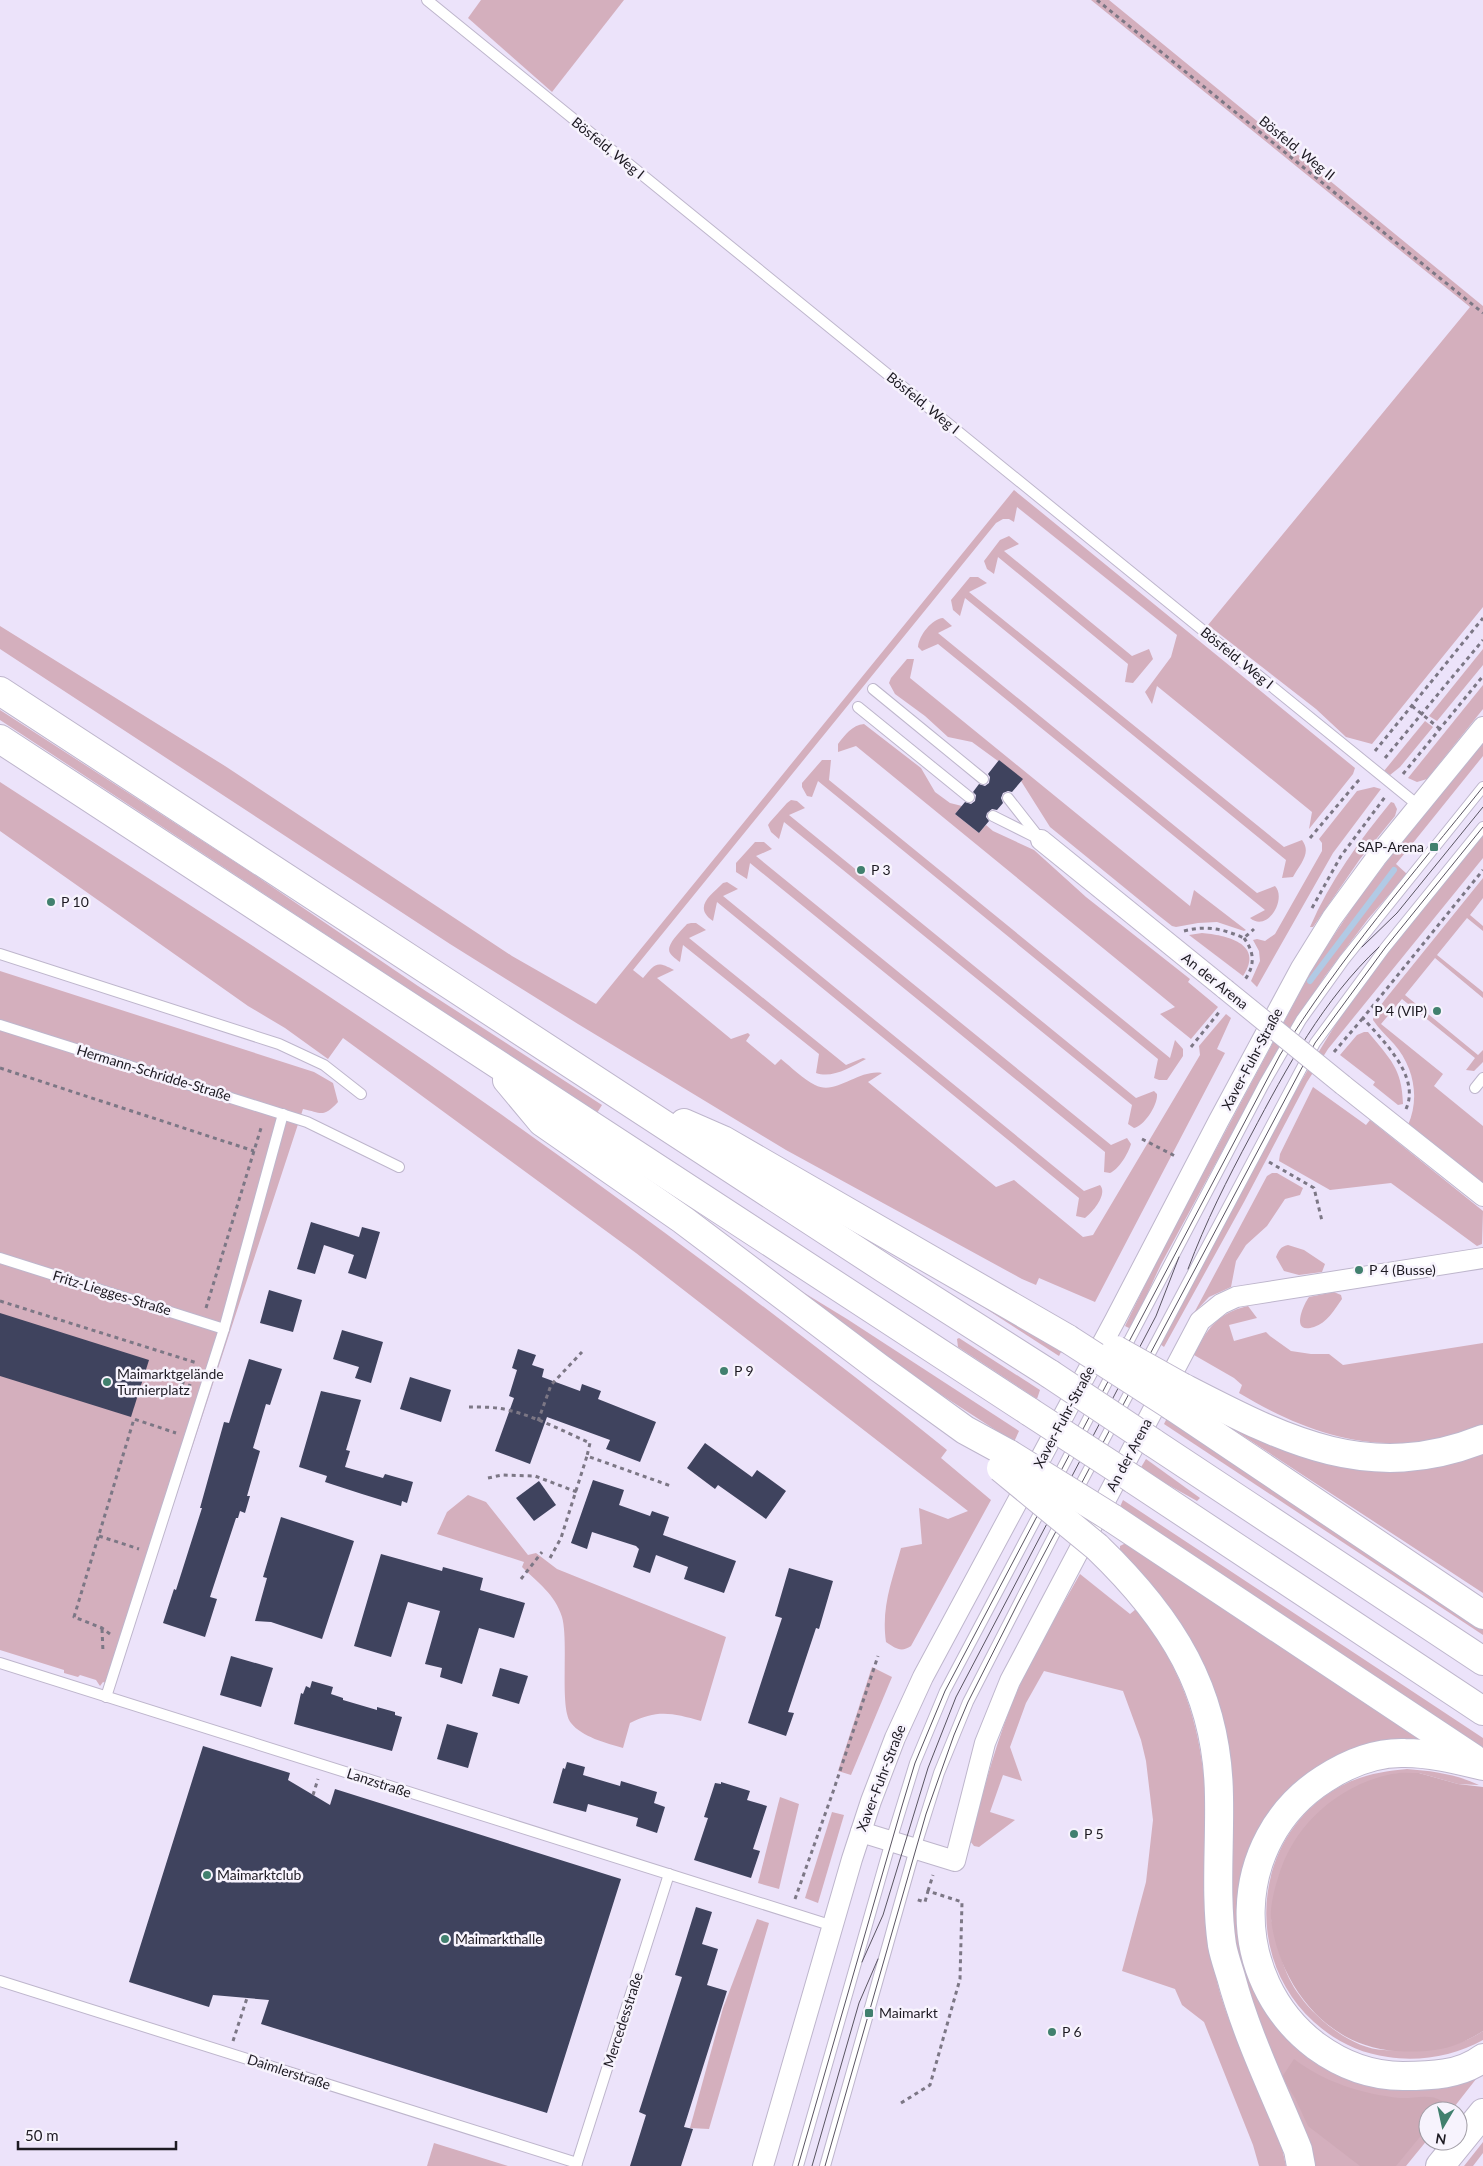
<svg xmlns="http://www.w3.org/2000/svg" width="1483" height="2166" viewBox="0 0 1483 2166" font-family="Lato,sans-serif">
  <rect width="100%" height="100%" fill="#ece3fa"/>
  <!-- green -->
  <g fill="#d4afbd">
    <path d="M481,0H624L552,92L468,18Z"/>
    <path d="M1091,0H1109L1483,306V607L1372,744L1346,737L1316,709L1208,625L1470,307Z"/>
    <path d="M1014,490L1355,768L1353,774L1309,829L1312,812L1157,686L1152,704L1145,692L1171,657L1177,635L1017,507L1014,522L1009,519H1003L996,523L633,970L643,978C655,964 656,960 674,970L657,978L731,1039L748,1033L750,1035L746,1041L775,1065L781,1059C791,1067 803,1079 815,1085C836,1096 858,1069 882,1073L868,1082L996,1187L1014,1180L1083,1237L1093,1235L1200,1055L1199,1046L1226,1014L1231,1018L1217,1049L1225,1053L1095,1302L1039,1278L1036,1285L1022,1279L786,1150L578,1024L450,944L0,649V626L225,766L512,956L596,1004Z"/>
    <path d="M1009,536L1019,544L1004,551L1132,656L1149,649L1153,659L1133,683L1125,682L1128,664L998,557L994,574L987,569L984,561L1000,540Z"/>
    <path d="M970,577H978L987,583L969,592L1284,847L1302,840C1312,853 1300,864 1293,877L1282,878L1286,860L965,598L960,616L953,610L951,600Z"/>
    <path d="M943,618L952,626L938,633L1257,893L1275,886C1287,898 1268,933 1250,918L1265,910L938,644L922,651L918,647C919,635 932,619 943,618Z"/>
    <path d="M1483,649V665L1437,721L1429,716Z"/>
    <path d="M907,659H914L910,678L1190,906L1194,890L1246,930L1244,931L1217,922L1198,923L1176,927L1172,926L1158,915L1050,827L1021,781L999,760L998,761L972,742L948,737L925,716L895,694L889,683L891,678Z"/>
    <path d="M1483,685V709L1427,779L1417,782L1408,778Z"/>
    <path d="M0,710L249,871L418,986L602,1105L597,1113L0,720Z"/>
    <path d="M1425,721L1433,727L1400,767L1390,775L1384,771Z"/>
    <path d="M864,724L921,768L935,792L950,803L962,806L955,814L979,833L986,825L993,831L1034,850L1086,897L1190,979L1188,982L1218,1007L1191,1039L1160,1014L1175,1007L856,746L838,752V744C845,735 852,725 864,724Z"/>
    <path d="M1483,743V756L1396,864L1407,874L1368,919L1325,976L1275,1054L1161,1264L1131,1329L1125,1326L1160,1254L1316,962L1357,901L1400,844Z"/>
    <path d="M822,760H831L829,780L1170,1058L1175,1040L1183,1049V1056L1167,1080H1159L1154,1078L1158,1059L818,781L812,797L807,796L802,787V783Z"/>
    <path d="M0,782C166,890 334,996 495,1110C649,1219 800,1332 947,1450L941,1458L991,1500L911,1646C901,1653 895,1648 886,1642C881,1607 892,1581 901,1548L922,1544L919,1508L948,1519L968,1511L636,1253L343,1038L328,1059L285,1028L248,1006L0,831Z"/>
    <path d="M1374,787L1381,789L1333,853L1257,987L1251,981L1260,961L1259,951L1253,940L1257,939L1265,941L1275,934L1322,851V843L1319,839L1357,791Z"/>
    <path d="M791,800L797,801L805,808L789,815L1136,1098L1154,1091L1157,1094C1158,1105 1144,1126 1134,1128L1128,1124L1132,1105L784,822L779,839L771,832L768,825L770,822L787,803Z"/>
    <path d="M1391,802L1394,803L1397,809L1395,816L1360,859L1313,927H1310C1330,881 1359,841 1391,802Z"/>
    <path d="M1483,834V858L1328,1049L1307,1082L1244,1202L1164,1347L1160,1344C1215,1241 1267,1135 1329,1035C1373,964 1431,900 1483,834Z"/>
    <path d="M755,842H764L772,849L756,856L1111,1145L1127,1138L1131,1144C1128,1154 1119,1169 1110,1173L1104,1172L1105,1152L750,863L747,879L736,872V863Z"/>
    <path d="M1483,878V898L1470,915L1483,926V931L1467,918L1437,955L1483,992V998L1435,958L1405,995L1478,1055L1483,1050V1062L1474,1071L1466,1070L1475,1058L1402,999L1381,1024L1443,1074L1434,1086L1483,1126V1183L1408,1125C1420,1098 1414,1067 1394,1044C1387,1036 1379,1029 1373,1020L1374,1014L1387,997Z"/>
    <path d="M727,882L738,889L723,896L1084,1191L1100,1185C1108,1194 1093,1212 1085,1218L1076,1216L1079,1198L717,902L713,921C693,907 710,896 723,883Z"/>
    <path d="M691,923H696L706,930L689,938L846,1065L863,1058L866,1059C851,1067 832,1079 816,1073L819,1054L683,945L680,962C677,960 672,956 670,953C665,945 682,930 687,924Z"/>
    <path d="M1202,933C1225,935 1265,943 1243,976L1189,935Z"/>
    <path d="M0,971L314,1072L333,1083L338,1102C323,1118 322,1113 303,1109L114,1686L103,1682L100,1686L96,1680L80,1675L78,1677L64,1673V1670L0,1650Z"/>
    <path d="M1364,1032H1368C1390,1059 1402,1068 1403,1104L1398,1105L1373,1085L1375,1082L1340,1055L1357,1035Z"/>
    <path d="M1313,1087L1366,1125L1370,1120L1483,1211L1482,1244L1477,1246L1391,1183L1330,1190L1279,1161L1280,1154Z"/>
    <path d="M1272,1173H1277L1303,1188L1300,1195L1285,1199L1267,1226L1246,1245L1236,1261L1231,1287L1209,1297L1194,1313L1267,1176Z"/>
    <path d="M1288,1245L1304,1250L1325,1264L1322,1272L1299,1275L1284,1271L1276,1257C1279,1250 1280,1247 1288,1245Z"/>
    <path d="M909,1259L1063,1348L1059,1356Z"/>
    <path d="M788,1283L847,1319L1019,1431L1014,1442L914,1377L810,1302Z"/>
    <path d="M1334,1292L1341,1295L1342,1299C1334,1310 1327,1323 1314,1327C1290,1335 1303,1305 1309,1297Z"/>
    <path d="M1248,1306L1257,1318L1229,1325L1234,1341L1266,1332L1270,1336L1291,1351L1311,1354H1329L1343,1365L1483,1343V1425C1395,1461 1317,1440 1239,1393L1242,1385L1234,1378L1194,1355C1207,1329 1217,1313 1248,1306Z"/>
    <path d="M959,1338L1040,1390L1037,1399L958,1347L957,1339Z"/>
    <path d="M1168,1416L1483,1623V1635L1164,1424Z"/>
    <path d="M1225,1424L1272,1441L1483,1451V1593Z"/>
    <path d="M1146,1459L1200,1498L1197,1501L1140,1469Z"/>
    <path d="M468,1495L486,1502L528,1555L536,1553L557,1569L726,1637L701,1721C673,1713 657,1709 630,1723L623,1748C606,1743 582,1737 571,1723C559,1709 569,1642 562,1617C555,1594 538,1583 522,1567L524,1562L437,1534L447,1512Z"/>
    <path d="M1123,1500L1483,1738V1751L1302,1627L1119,1509Z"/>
    <path d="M1124,1544H1128L1425,1741L1348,1755L1240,1892L1307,2053L1480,2074L1451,2111H1428V2139L1406,2166H1311L1267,2053L1232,1940L1227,1760L1120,1550V1546Z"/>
    <path d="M1080,1574L1130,1614L1136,1609C1209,1702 1206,1780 1210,1892C1211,1916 1209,1943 1214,1967C1220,2001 1234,2033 1248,2064C1260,2092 1271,2120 1282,2148L1286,2166H1259L1253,2145L1204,2022L1182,2005L1175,1989L1122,1971L1146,1882L1153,1820L1146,1761L1141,1740L1123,1691L1044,1671L1026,1703L1010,1747L1022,1781L1003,1775L990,1812L1015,1820L979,1847L974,1846L970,1841C982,1795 994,1750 1011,1706C1029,1660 1056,1617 1080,1574Z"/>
    <path d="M872,1667L892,1677L851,1775L838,1771Z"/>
    <path d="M1407,1769C1432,1771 1456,1774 1479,1785L1458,1784L1419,1773L1394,1774L1271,1918C1277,1944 1283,1974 1300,1996C1317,2020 1353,2049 1384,2050C1394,2051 1404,2049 1414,2048C1443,2047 1458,2047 1483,2031V2040C1455,2056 1419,2062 1388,2057C1359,2053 1335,2041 1314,2022C1241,1956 1253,1833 1341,1786C1362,1775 1383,1771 1407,1769Z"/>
    <path d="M780,1797L799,1804L779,1889L758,1883Z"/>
    <path d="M832,1812L844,1815L818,1903L805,1898Z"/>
    <path d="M757,1919L769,1923L709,2129L690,2128L723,2008Z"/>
    <path d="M1483,2142V2153L1473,2166H1464Z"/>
    <path d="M434,2143L508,2166H427Z"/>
  </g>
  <!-- forest -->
  <g fill="#cea9b6">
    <path d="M1419,1773L1458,1784L1483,1787V2031C1453,2050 1431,2053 1396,2051C1327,2047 1279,1985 1271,1919C1270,1907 1274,1890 1278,1878C1293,1825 1338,1785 1392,1774C1401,1772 1410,1773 1419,1773Z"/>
    <path d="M1294,2059C1324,2082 1362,2094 1400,2098C1414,2099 1429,2093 1442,2101L1443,2107L1440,2111H1428V2127L1396,2166H1360L1308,2126L1295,2098L1282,2077Z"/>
  </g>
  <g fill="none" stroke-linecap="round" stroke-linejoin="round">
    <!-- stream -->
    <path stroke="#b1cae5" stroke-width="6" d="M1310,981L1394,870"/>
  </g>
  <!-- building -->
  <g fill="#3f435e">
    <path d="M999,760L1023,779L1012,792L1008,791L1003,793L1001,798L1003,803L997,810L992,809L987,813L986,817L989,821L979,833L955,814L965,802L971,804L975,801L976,795L973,792L979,784L985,786L989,783L990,777L988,774Z"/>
    <path d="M311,1222L359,1237L362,1227L380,1232L366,1279L348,1273L354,1255L324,1245L315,1274L297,1269Z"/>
    <path d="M269,1290L302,1300L293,1332L260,1323Z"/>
    <path d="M0,1313L149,1360L131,1417L0,1376Z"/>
    <path d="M342,1330L383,1342L371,1383L355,1378L359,1367L333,1359Z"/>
    <path d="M518,1349L536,1355L532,1365L544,1369L542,1377L580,1391L582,1384L601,1391L598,1399L656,1422L640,1462L606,1449L610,1440L547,1417L530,1464L495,1451L514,1398L509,1396L517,1370L512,1368Z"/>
    <path d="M249,1359L282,1369L270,1405L266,1404L253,1448L260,1451L247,1496H250L245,1513L240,1511L238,1518H236L210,1597L217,1599L205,1637L163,1623L174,1589L176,1590L202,1508H200L224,1422L229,1423Z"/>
    <path d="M410,1377L451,1390L441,1422L400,1409Z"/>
    <path d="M321,1391L361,1400L346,1450L350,1451L345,1467L383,1478L385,1474L413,1482L407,1503L402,1501L401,1506L362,1494L325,1482L327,1476L299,1467Z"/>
    <path d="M705,1443L752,1477L757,1470L786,1491L766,1519L718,1485L715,1489L687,1468Z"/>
    <path d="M593,1480L624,1490L619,1505L650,1516L652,1511L669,1517L663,1535L736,1561L724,1593L684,1579L688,1567L656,1555L650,1573L633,1567L639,1549L636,1546L592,1532L587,1549L571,1543Z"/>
    <path d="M539,1481L556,1505L534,1521L516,1498Z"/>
    <path d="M281,1517L354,1541L322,1639L271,1622L255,1621L267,1578L263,1577Z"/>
    <path d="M381,1554L442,1571L443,1567L483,1578L480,1590L525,1603L514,1638L479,1628L462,1684L440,1677L442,1668L425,1664L440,1611L408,1602L391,1657L354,1646Z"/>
    <path d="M789,1568L833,1581L819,1629L816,1628L788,1712L794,1713L786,1736L748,1723L782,1618L775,1616Z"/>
    <path d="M231,1656L273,1668L261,1707L220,1695Z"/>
    <path d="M500,1668L528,1676L519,1704L492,1696Z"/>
    <path d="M312,1681L333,1687L331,1694L343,1698V1700L377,1710V1707L395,1712V1715L402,1717L392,1751L294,1724L301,1693L303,1694L306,1686L310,1688Z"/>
    <path d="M447,1724L478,1733L468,1768L437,1759Z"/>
    <path d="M203,1746L290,1773L288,1780L330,1805L335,1789L621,1879L547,2113L261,2024L269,2000L213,1995L209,2007L129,1982Z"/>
    <path d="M567,1762L585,1767L583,1775L620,1786L621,1781L657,1792L654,1803L665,1807L657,1833L636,1826L638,1818L588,1804L586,1812L553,1803L563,1768L565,1769Z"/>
    <path d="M721,1782L750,1791L747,1800L767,1806L753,1849L760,1851L751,1878L694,1860L708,1818L704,1817L715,1783L721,1784Z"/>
    <path d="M696,1907L712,1912L702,1944L718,1949L707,1985L727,1991L684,2127L693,2129L681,2166H630L646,2115L639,2112L682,1977L675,1975Z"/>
  </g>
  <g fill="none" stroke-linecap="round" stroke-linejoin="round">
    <!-- lane casing -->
    <g stroke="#beb6cc" stroke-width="12">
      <g id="lane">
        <path d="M427,0L1419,806"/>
        <path d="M873,689L983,779"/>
        <path d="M858,707L969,797"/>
        <path d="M1008,798L1041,840"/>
        <path d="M993,816L1037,838"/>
        <path d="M0,954L279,1044L324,1065L361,1094"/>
        <path d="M0,1025L307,1122L399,1167"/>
        <path d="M1475,1088L1483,1078"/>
        <path d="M0,1258L224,1329"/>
        <path d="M1122,1354L1264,1084L1301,1020L1344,960L1483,787"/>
        <path d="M1144,1365L1315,1043L1385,948L1483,827"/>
        <path d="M1055,1482L1114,1369"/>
        <path d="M1076,1493L1135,1382"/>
        <path d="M0,1663L833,1926"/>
        <path d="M106,1697L224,1329L283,1114"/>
        <path d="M0,1981L577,2163"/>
        <path d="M576,2166L669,1874"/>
        <path d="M798,2166L891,1841L915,1763L945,1691L1044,1504"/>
        <path d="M825,2166L915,1849L939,1773L968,1702L1062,1519"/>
      </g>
    </g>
    <!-- street casing -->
    <g stroke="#beb6cc" stroke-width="22">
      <g id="street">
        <path d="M1041,840L1225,989"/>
        <path d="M1343,1085L1483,1196"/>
        <path d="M861,1832L955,1861L985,1743L1010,1681L1200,1321L1221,1304L1236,1297L1483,1258"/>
        <path d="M763,2166L852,1859L871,1801L895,1738L923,1677L1115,1320L1218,1122L1301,968L1332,918L1376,858L1483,727"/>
      </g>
    </g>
    <!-- highway casing -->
    <g stroke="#beb6cc" stroke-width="30">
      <g id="highway">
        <path d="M0,691L885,1269L1050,1374"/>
        <path d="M0,739L1030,1412"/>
        <path d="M507,1080L542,1122L683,1220L878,1367L965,1430L1009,1454"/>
        <path d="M684,1123L723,1140L1068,1339"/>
        <path d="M1182,1387C1283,1439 1368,1485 1483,1439"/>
        <path d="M1172,1406L1483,1615"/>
        <path d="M1152,1442L1483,1661"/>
        <path d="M1133,1479L1483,1711"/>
        <path d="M1112,1518L1473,1758"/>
        <path d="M1097,1547C1171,1618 1218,1691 1219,1797C1220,1846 1215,1896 1222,1945C1224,1956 1228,1967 1231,1977C1247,2037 1275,2093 1298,2150L1301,2166"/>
        <path d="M1483,1766C1458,1760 1431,1753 1405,1753C1376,1752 1347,1764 1324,1779C1228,1840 1227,1979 1316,2046C1342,2065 1371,2076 1403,2076C1430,2076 1461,2075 1483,2058"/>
        <path d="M1440,2166L1483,2113"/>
      </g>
    </g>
    <!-- path -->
    <g stroke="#7c7785" stroke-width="3" stroke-dasharray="4 4" stroke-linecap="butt">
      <path d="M1097,0L1483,313"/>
      <path d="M1412,706L1440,729"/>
      <path d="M1375,751L1483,618"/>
      <path d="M1385,758L1483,640"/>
      <path d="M1403,774L1483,676"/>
      <path d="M1310,838L1358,781L1362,778"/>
      <path d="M1312,908L1341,856L1385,797"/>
      <path d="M1184,931C1207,925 1223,929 1244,938L1254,929"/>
      <path d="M1244,938C1255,953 1255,966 1244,981"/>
      <path d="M1191,1047L1220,1011"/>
      <path d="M1334,1052L1363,1018"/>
      <path d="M0,1068L254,1151"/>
      <path d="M1406,1109C1421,1076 1382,1040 1363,1018L1483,870"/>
      <path d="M1142,1139L1177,1157"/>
      <path d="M1269,1162L1314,1188L1322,1221"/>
      <path d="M0,1301L197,1363"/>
      <path d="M206,1308L261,1128"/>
      <path d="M158,1374L191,1386"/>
      <path d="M469,1407C478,1407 488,1407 497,1408C527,1412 563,1431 590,1443L587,1456"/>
      <path d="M538,1421L551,1385L582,1352"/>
      <path d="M488,1478L502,1475L535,1476L577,1492"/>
      <path d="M99,1536L139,1549"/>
      <path d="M550,1558L561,1538L587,1456L671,1486"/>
      <path d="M521,1579L542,1552"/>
      <path d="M102,1629L103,1652"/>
      <path d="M110,1634L102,1628L74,1617L134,1419L176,1433"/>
      <path d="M313,1795L318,1779"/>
      <path d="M928,1891L933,1875"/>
      <path d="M795,1899L834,1789L878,1656"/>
      <path d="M233,2041L247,1998"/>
      <path d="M901,2103L930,2085L960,1979L962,1902L928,1891L925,1902L915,1899"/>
    </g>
    <!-- lane -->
    <use href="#lane" stroke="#fff" stroke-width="10"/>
    <!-- street -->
    <use href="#street" stroke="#fff" stroke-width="20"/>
    <!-- highway -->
    <use href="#highway" stroke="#fff" stroke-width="28"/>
    <!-- tram -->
    <g stroke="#5a5562" stroke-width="1">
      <path d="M1362,947L1397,913L1483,807"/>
      <path d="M1188,1269C1206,1221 1227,1180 1251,1135C1287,1067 1323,1000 1379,947"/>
      <path d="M862,1962L883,1915L928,1768L956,1697L1156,1316L1179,1257"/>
      <path d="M798,2166L902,1806L915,1763L945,1691L1280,1055C1339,959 1413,874 1483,787"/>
      <path d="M812,2166L859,2003L878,1959"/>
      <path d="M825,2166L926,1814L954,1735L968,1702L1018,1603L1315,1043L1385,948L1483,827"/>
    </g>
    <!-- street-bridge casing -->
    <g stroke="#beb6cc" stroke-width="22" stroke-linecap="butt">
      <path id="street-bridge" d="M1225,989L1343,1085"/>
    </g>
    <!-- highway-bridge casing -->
    <g stroke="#beb6cc" stroke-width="30" stroke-linecap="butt">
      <g id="highway-bridge">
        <path d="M1068,1339L1172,1406"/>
        <path d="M1116,1350L1182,1387"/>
        <path d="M1050,1374L1152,1442"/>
        <path d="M1030,1412L1133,1479"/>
        <path d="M1009,1454L1112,1518"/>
        <path d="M1001,1468L1097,1547"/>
      </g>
    </g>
    <!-- street-bridge -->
    <use href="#street-bridge" stroke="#fff" stroke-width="20"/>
    <!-- highway-bridge -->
    <use href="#highway-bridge" stroke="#fff" stroke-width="28"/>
  </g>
  <!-- markers -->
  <g fill="#41806e" stroke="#f7f3fd" stroke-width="2">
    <rect x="1429" y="842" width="10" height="10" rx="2.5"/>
    <circle cx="861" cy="870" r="5"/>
    <circle cx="51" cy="902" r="5"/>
    <circle cx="1437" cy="1011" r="5"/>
    <circle cx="1359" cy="1270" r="5"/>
    <circle cx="724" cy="1371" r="5"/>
    <circle cx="107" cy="1382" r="5"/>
    <circle cx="1074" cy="1834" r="5"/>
    <circle cx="207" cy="1875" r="5"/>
    <circle cx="445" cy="1939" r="5"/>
    <rect x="864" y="2008" width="10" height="10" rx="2.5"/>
    <circle cx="1052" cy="2032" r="5"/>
  </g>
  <g text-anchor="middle" stroke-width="5" stroke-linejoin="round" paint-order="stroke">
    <!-- street labels -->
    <g font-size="14" fill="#1d1a22" stroke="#f7f3fd">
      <text transform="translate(608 148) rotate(39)" y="5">Bösfeld, Weg I</text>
      <text transform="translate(1297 148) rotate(39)" y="5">Bösfeld, Weg II</text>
      <text transform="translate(923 403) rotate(39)" y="5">Bösfeld, Weg I</text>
      <text transform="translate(1237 658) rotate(39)" y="5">Bösfeld, Weg I</text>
      <text transform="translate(1215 981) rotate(39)" y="5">An der Arena</text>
      <text transform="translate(1252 1059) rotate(-62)" y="5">Xaver-Fuhr-Straße</text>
      <text transform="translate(154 1073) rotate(17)" y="5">Hermann-Schridde-Straße</text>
      <text transform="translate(112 1293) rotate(17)" y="5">Fritz-Liegges-Straße</text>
      <text transform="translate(1064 1417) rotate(-62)" y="5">Xaver-Fuhr-Straße</text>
      <text transform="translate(1129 1455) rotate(-62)" y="5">An der Arena</text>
      <text transform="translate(881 1778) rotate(-69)" y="5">Xaver-Fuhr-Straße</text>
      <text transform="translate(379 1783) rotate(18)" y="5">Lanzstraße</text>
      <text transform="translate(623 2020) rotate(-72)" y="5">Mercedesstraße</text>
      <text transform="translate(289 2072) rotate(18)" y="5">Daimlerstraße</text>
    </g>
    <!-- poi labels -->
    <g font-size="14" fill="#1d1a22" stroke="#f7f3fd" text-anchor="start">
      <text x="1424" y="852" text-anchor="end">SAP-Arena</text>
      <text x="871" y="875">P 3</text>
      <text x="61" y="907">P 10</text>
      <text x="1427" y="1016" text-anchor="end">P 4 (VIP)</text>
      <text x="1369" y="1275">P 4 (Busse)</text>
      <text x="734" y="1376">P 9</text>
      <text x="117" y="1379">Maimarktgelände<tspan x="117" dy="16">Turnierplatz</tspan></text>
      <text x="1084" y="1839">P 5</text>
      <text x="217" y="1880">Maimarktclub</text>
      <text x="455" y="1944">Maimarkthalle</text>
      <text x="879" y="2018">Maimarkt</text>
      <text x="1062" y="2037">P 6</text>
    </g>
  </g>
  <!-- north arrow -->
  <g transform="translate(1443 2126) rotate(189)"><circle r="24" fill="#f7f3fd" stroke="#a09ca5"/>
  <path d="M0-4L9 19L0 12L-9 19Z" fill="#41806e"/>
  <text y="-8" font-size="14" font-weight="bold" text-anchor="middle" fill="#1d1a22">N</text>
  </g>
  <!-- scale -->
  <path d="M18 2141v8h158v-8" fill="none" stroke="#1d1a22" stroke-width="2.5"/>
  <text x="25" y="2141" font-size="15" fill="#1d1a22" stroke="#f7f3fd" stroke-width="4" paint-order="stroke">50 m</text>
</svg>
